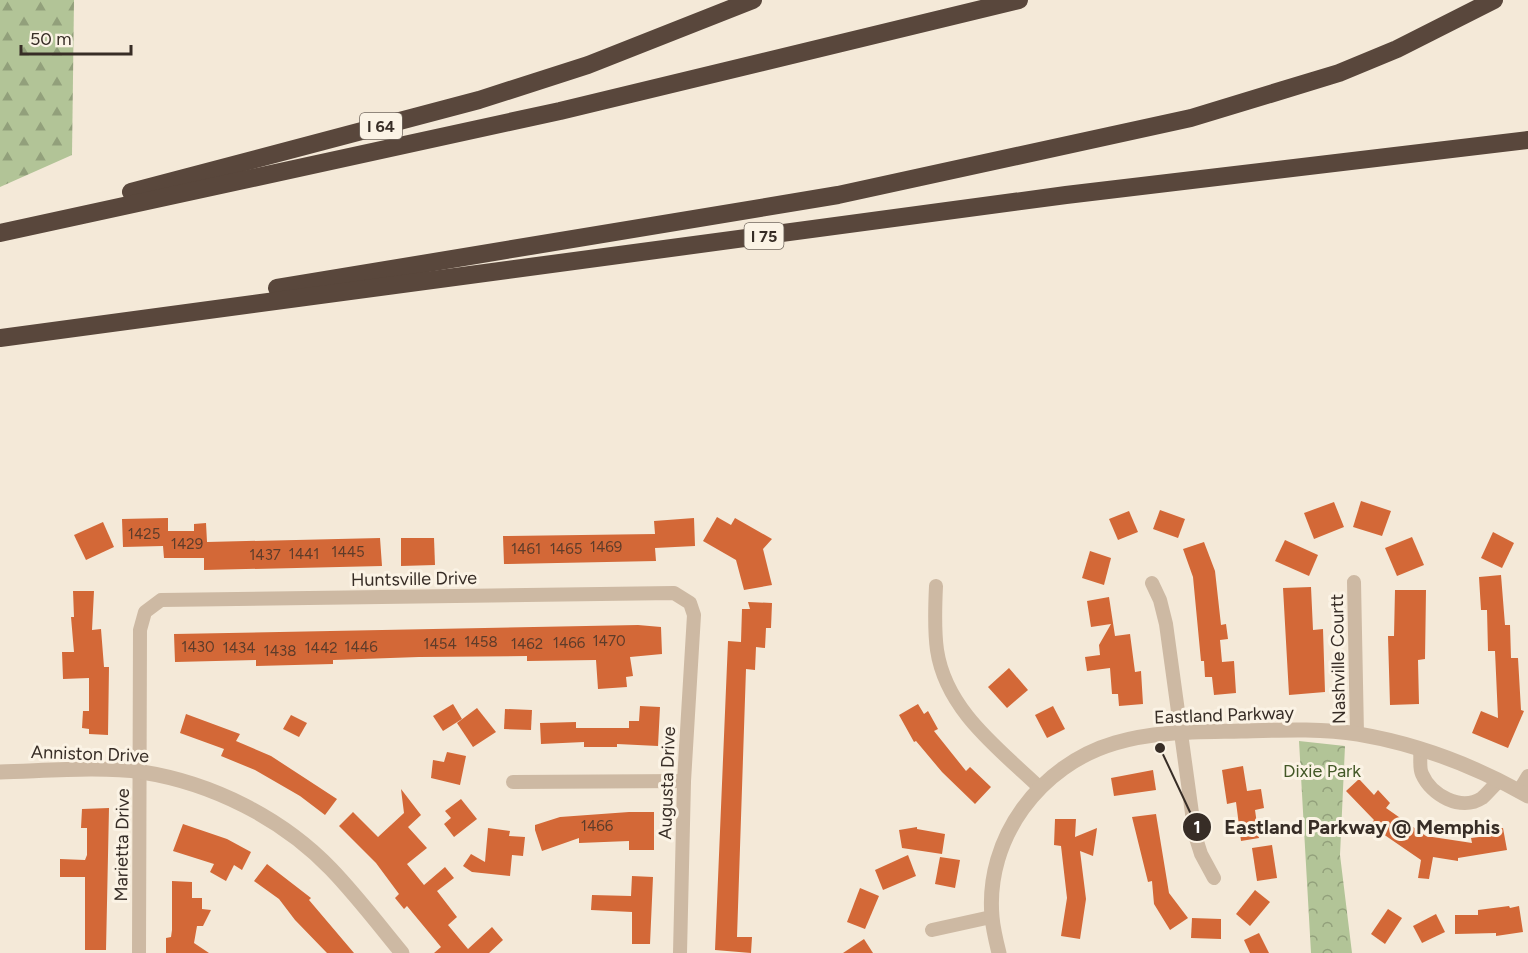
<svg xmlns="http://www.w3.org/2000/svg" width="1528" height="953" viewBox="0 0 1528 953" font-family="Figtree,sans-serif">
  <defs>
    <pattern id="forest-firs" width="22" height="20" patternUnits="userSpaceOnUse" patternTransform="scale(1.5)"><rect width="22" height="20" fill="#b2c497"/><path d="M5 1l3.5 6h-7zM16 11l3.5 6h-7z" fill="#92a07b"/></pattern>
    <pattern id="park-crowns" width="20" height="18" patternUnits="userSpaceOnUse" patternTransform="scale(1.5)"><rect width="20" height="18" fill="#b2c497"/><path d="M2 6a3 3 0 1 1 6 0M12 15a3 3 0 1 1 6 0" fill="none" stroke="#92a07b"/></pattern>
  </defs>
  <rect width="100%" height="100%" fill="#f4e9d8"/>
  <!-- forest -->
  <path fill="url(#forest-firs)" d="M0,0H74L72,155L0,187Z"/>
  <!-- park -->
  <path fill="url(#park-crowns)" d="M1299,741L1345,746L1340,855L1352,953H1311Z"/>
  <!-- building -->
  <g fill="#d36837">
    <path d="M1361,501L1391,511L1382,536L1353,527Z"/>
    <path d="M1334,502L1344,527L1314,539L1304,513Z"/>
    <path d="M1160,510L1185,519L1178,538L1153,529Z"/>
    <path d="M1129,511L1138,532L1118,540L1109,519Z"/>
    <path d="M717,517L731,525L735,518L772,539L763,549L772,585L744,590L736,560L703,541Z"/>
    <path d="M168,518V531H194V524L206,523L207,542L380,538L382,566L204,570V558H164L163,546L123,547L122,519Z"/>
    <path d="M694,518L695,546L655,548L656,561L504,564L503,536L655,534L654,521Z"/>
    <path d="M103,522L114,547L86,560L74,535Z"/>
    <path d="M1493,532L1514,543L1502,568L1481,558Z"/>
    <path d="M1412,537L1424,565L1397,576L1385,548Z"/>
    <path d="M401,538H434L435,565L401,566Z"/>
    <path d="M1285,540L1318,555L1309,576L1275,561Z"/>
    <path d="M1204,542L1215,571L1221,625L1226,624L1228,639L1220,640L1222,662L1234,661L1236,693L1214,695L1212,677H1205L1204,661H1201L1193,577L1183,549Z"/>
    <path d="M1090,551L1111,558L1104,585L1082,578Z"/>
    <path d="M1501,575L1505,625H1510L1511,658H1518L1521,710L1524,711L1508,748L1472,733L1481,711L1498,718L1495,651H1488L1487,610H1481L1479,577Z"/>
    <path d="M1311,587L1313,630L1323,629L1325,692L1289,695L1283,588Z"/>
    <path d="M1395,590H1426L1425,659L1418,660L1419,704L1390,705L1388,636H1394Z"/>
    <path d="M73,591H94L92,630L101,629L104,667H109L108,735L89,734V729L82,728L83,711H89V678L63,679L62,652H74L71,617H74Z"/>
    <path d="M1109,597L1115,636L1130,634L1135,672L1141,671L1143,704L1119,706L1118,694H1112L1110,668L1087,671L1085,657L1100,655L1099,645L1111,624L1091,627L1087,601Z"/>
    <path d="M748,602L772,603L771,628H766L765,648L756,647L755,670L746,669L737,937H752L751,953L715,950L728,641L741,642L742,609H750Z"/>
    <path d="M638,625L661,627L662,654L630,657L633,676L626,677L627,687L598,689L596,660L527,661V656L419,657L333,660V664L256,666V660L175,662L174,634Z"/>
    <path d="M1009,668L1028,690L1007,708L988,687Z"/>
    <path d="M453,704L462,719L443,731L433,716Z"/>
    <path d="M918,704L924,714L928,711L938,729L934,731L966,771L970,767L991,787L975,804L942,772L916,741L914,742L899,715Z"/>
    <path d="M640,706L660,707L658,746L617,744V747H584V742L541,744L540,723L576,722V728H629V721H639Z"/>
    <path d="M1053,706L1065,729L1047,738L1035,715Z"/>
    <path d="M477,708L496,732L473,747L457,723Z"/>
    <path d="M505,709L532,710L531,730L504,729Z"/>
    <path d="M186,714L240,734L236,741L271,756L337,799L325,815L300,796L255,770L221,756L224,749L180,733Z"/>
    <path d="M291,715L307,723L299,737L283,729Z"/>
    <path d="M447,752L466,756L460,785L431,778L433,760L444,762Z"/>
    <path d="M1243,766L1247,791L1261,789L1264,808L1255,810L1259,838L1241,841L1236,802L1227,804L1222,770Z"/>
    <path d="M1153,770L1156,790L1114,796L1111,778Z"/>
    <path d="M1359,779L1374,795L1378,790L1390,803L1386,808L1426,836L1472,843L1471,838L1487,836L1486,831L1503,828L1507,850L1458,858V861L1433,857L1429,879L1418,878L1421,860L1370,825L1374,820L1346,791Z"/>
    <path d="M401,789L421,815L408,827L427,848L407,864L424,885L445,867L454,878L437,891L457,917L448,925L468,949L492,927L503,940L489,953H434L441,947L407,906L404,909L395,898L399,894L376,863L339,826L353,812L378,837L404,813Z"/>
    <path d="M461,799L477,819L454,837L444,824L451,818L445,811Z"/>
    <path d="M109,808L106,950H85V877H60V859L85,860L87,855V828H81L82,809Z"/>
    <path d="M629,812H654V850H629V841L579,843V838L542,851L535,830V825L560,817Z"/>
    <path d="M1156,814L1169,893L1188,918L1170,930L1154,904L1152,881L1148,882L1132,817Z"/>
    <path d="M1055,819H1076L1075,837L1097,828L1093,856L1080,851L1086,899L1080,939L1061,936L1067,898L1061,846L1054,845Z"/>
    <path d="M183,824L227,839L251,852L242,870L234,865L226,881L210,872L214,864L173,851Z"/>
    <path d="M917,827V829L945,834L942,854L902,848L899,830Z"/>
    <path d="M488,828L510,831L509,836L525,837L523,856L512,855L510,876L472,872L463,866L471,854L485,862Z"/>
    <path d="M1272,845L1277,878L1257,881L1252,848Z"/>
    <path d="M908,855L916,876L883,890L875,870Z"/>
    <path d="M940,857L960,860L955,888L935,884Z"/>
    <path d="M267,864L311,898L309,900L354,953H327L295,920L279,899L254,881Z"/>
    <path d="M632,876L653,877L650,944H632V912L591,910L592,895L631,896Z"/>
    <path d="M172,881L192,882V898H202V909L211,910L203,926H197L194,943L209,953H166V938L171,937L172,930Z"/>
    <path d="M860,888L879,896L865,929L847,922Z"/>
    <path d="M1255,890L1270,902L1250,926L1236,914Z"/>
    <path d="M1509,906L1510,908L1519,906L1523,932L1496,936V933L1455,934V915H1478V910Z"/>
    <path d="M1388,909L1402,918L1385,944L1371,934Z"/>
    <path d="M1436,914L1445,932L1422,943L1413,926Z"/>
    <path d="M1192,918L1221,919V939L1191,938Z"/>
    <path d="M1259,933L1269,953H1250L1244,940Z"/>
    <path d="M864,939L873,953H843Z"/>
  </g>
  <g fill="none" stroke-linecap="round" stroke-linejoin="round">
    <!-- minor -->
    <g stroke="#cdb9a3" stroke-width="14">
      <path d="M1354,582L1357,734"/>
      <path d="M1152,583L1160,600L1166,624L1195,835L1201,854L1214,878"/>
      <path d="M936,586C935,607 934,629 937,650C946,710 998,748 1039,787"/>
      <path d="M1420,751C1421,758 1419,768 1422,774C1431,795 1461,812 1482,798C1488,793 1493,786 1499,781"/>
      <path d="M513,782L684,781"/>
      <path d="M1519,791L1528,776"/>
      <path d="M932,930L991,917"/>
      <path d="M139,953L140,630L145,612L161,600L674,593L690,603L694,615L684,781L680,953"/>
    </g>
    <!-- tertiary -->
    <g stroke="#cdb9a3" stroke-width="15">
      <path d="M0,772C43,771 101,766 142,772C212,783 282,818 331,869C356,895 379,925 402,953"/>
      <path d="M999,953C996,941 993,929 992,917C985,838 1040,765 1115,743C1155,731 1199,732 1241,731C1279,730 1321,728 1358,734C1417,744 1477,767 1528,796"/>
    </g>
    <!-- motorway -->
    <g stroke="#59473c" stroke-width="18">
      <path d="M131,192L479,100L588,65L753,0"/>
      <path d="M0,233L560,111L1019,0"/>
      <path d="M277,288L838,195L1191,118L1339,73L1397,49L1494,0"/>
      <path d="M0,338L1066,195L1528,140"/>
    </g>
  </g>
  <g text-anchor="middle" stroke-width="6" stroke-linejoin="round" paint-order="stroke">
    <!-- number labels -->
    <g font-size="15" fill="#5e3c2a">
      <text x="144" y="539">1425</text>
      <text x="187" y="549">1429</text>
      <text x="606" y="552">1469</text>
      <text x="526" y="554">1461</text>
      <text x="566" y="554">1465</text>
      <text x="348" y="557">1445</text>
      <text x="304" y="559">1441</text>
      <text x="265" y="560">1437</text>
      <text x="609" y="646">1470</text>
      <text x="481" y="647">1458</text>
      <text x="569" y="648">1466</text>
      <text x="440" y="649">1454</text>
      <text x="527" y="649">1462</text>
      <text x="198" y="652">1430</text>
      <text x="361" y="652">1446</text>
      <text x="239" y="653">1434</text>
      <text x="321" y="653">1442</text>
      <text x="280" y="656">1438</text>
      <text x="597" y="831">1466</text>
    </g>
    <!-- shield labels -->
    <g fill="#fbf3e5" stroke="#72685f" stroke-width="1.5">
      <rect x="360" y="113" width="42" height="26" rx="4.5"/>
      <rect x="744.5" y="223" width="39" height="26" rx="4.5"/>
    </g>
    <g font-size="16" font-weight="bold" fill="#372d26">
      <text x="381" y="132">I 64</text>
      <text x="764" y="242">I 75</text>
    </g>
    <!-- street labels -->
    <g font-size="18" fill="#372d26" stroke="#fbf3e5">
      <text transform="translate(414 579) rotate(-1)" y="6">Huntsville Drive</text>
      <text transform="translate(1338 659) rotate(-91)" y="6">Nashville Courtt</text>
      <text transform="translate(1224 715) rotate(-2)" y="6">Eastland Parkway</text>
      <text transform="translate(90 754) rotate(2)" y="6">Anniston Drive</text>
      <text transform="translate(667 783) rotate(-88)" y="6">Augusta Drive</text>
      <text transform="translate(122 845) rotate(-89)" y="6">Marietta Drive</text>
    </g>
    <!-- park labels -->
    <g font-size="18" fill="#435827" stroke="#fbf3e5">
      <text x="1322" y="777">Dixie Park</text>
    </g>
  </g>
  <!-- callouts -->
  <path fill="none" stroke="#372d26" stroke-width="2" d="M1160 748L1197 827"/>
  <g fill="#372d26" stroke="#fbf3e5" stroke-width="2">
    <circle cx="1160" cy="748" r="6"/>
    <circle cx="1197" cy="827" r="15"/>
  </g>
  <g font-size="18" text-anchor="middle" font-weight="bold" fill="#fff">
    <text x="1197" y="833">1</text>
  </g>
  <g font-size="20" text-anchor="middle" font-weight="bold" fill="#372d26" stroke="#fbf3e5" stroke-width="6" stroke-linejoin="round" paint-order="stroke">
    <text x="1362" y="834">Eastland Parkway @ Memphis</text>
  </g>
  <!-- scale -->
  <path d="M21 45v9h110v-9" fill="none" stroke="#372d26" stroke-width="3"/>
  <text x="30" y="45" font-size="18" fill="#372d26" stroke="#fbf3e5" stroke-width="4.5" paint-order="stroke">50 m</text>
</svg>
